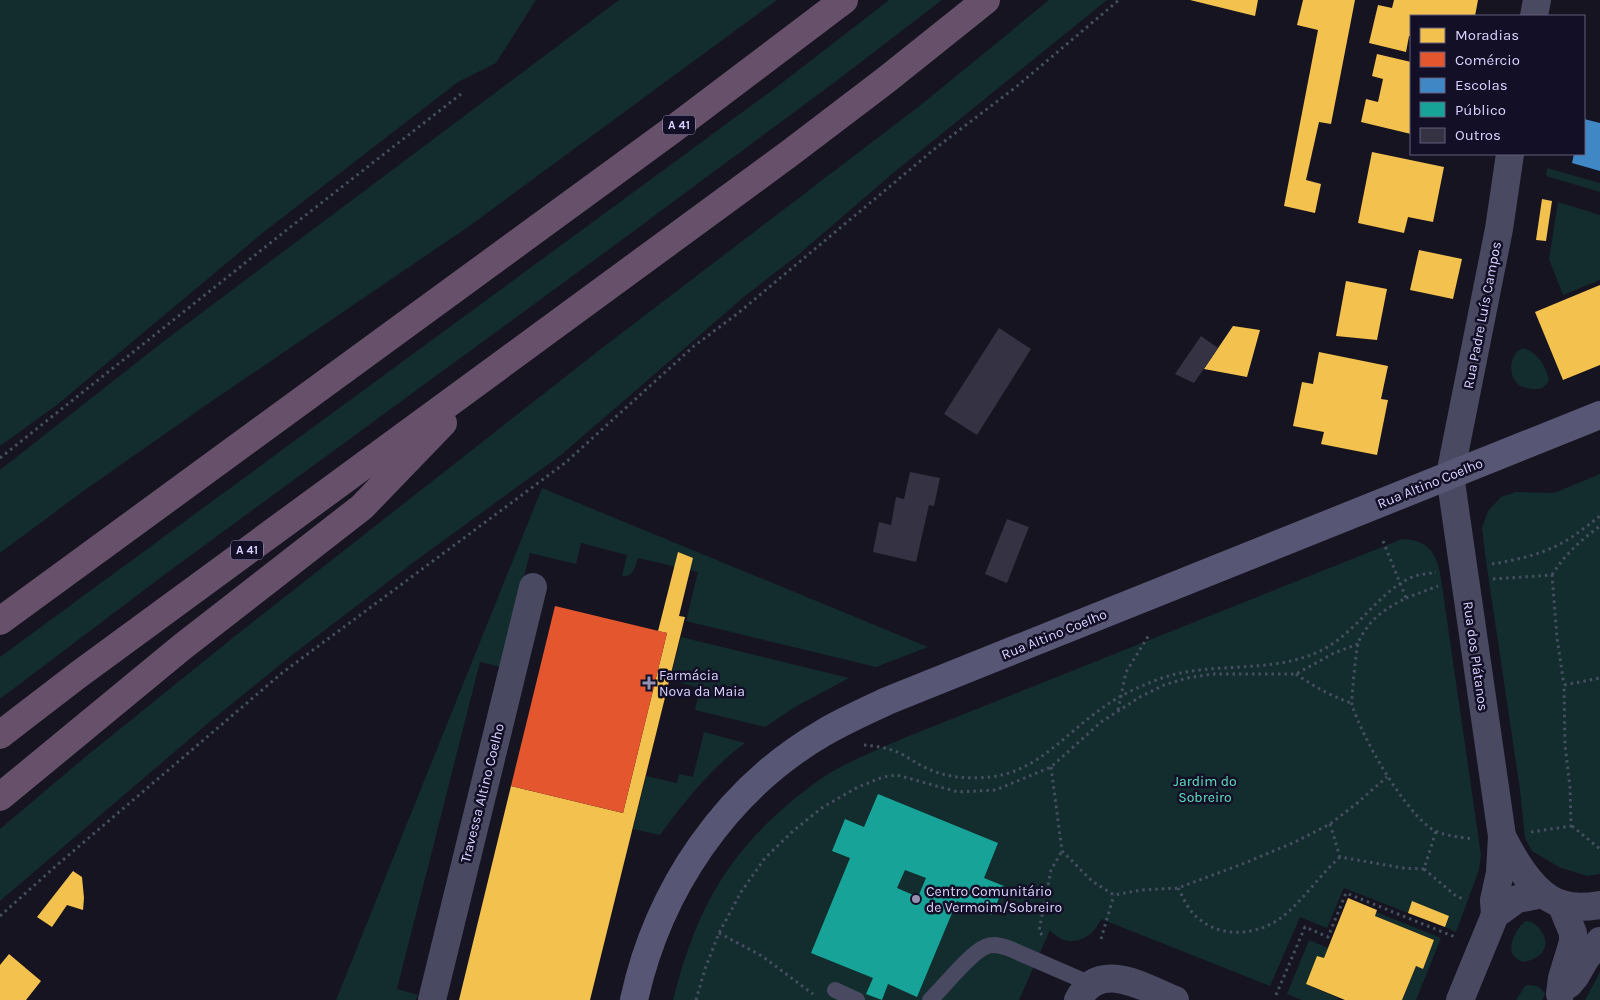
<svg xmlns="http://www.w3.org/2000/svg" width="1600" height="1000" viewBox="0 0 1600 1000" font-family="Karla,sans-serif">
  <rect width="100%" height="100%" fill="#161421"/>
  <!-- green -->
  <g fill="#132c2d">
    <path d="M0,0H536L496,63L458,82L265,231L58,404L0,446Z"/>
    <path d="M619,0H777L468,227L209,403L82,492L0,553V470L164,341Z"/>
    <path d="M889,0H942L835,82L615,245L168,572L0,699V657L774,89Z"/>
    <path d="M1049,0H1107L892,174L798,255L745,296L561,455L418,559L287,659L206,725L0,901V829L84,758L235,636L602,348L922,104Z"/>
    <path d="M1547,168L1600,183V192L1546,176Z"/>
    <path d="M1558,202L1600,215V280L1563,295L1549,259Z"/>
    <path d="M1523,348C1537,352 1546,366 1549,380C1545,387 1541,390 1533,389C1530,389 1525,388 1522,387C1507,379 1508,354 1523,348Z"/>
    <path d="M1600,474V874L1587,876L1559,867L1532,851L1525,838L1520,790L1486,561L1482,528L1488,511L1501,497L1516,492L1554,493Z"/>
    <path d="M542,488L928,647L876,667L686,621L698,572L638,558C635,567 634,577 622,576L627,555L581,543L576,564L530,553L501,667L480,662L397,989L418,995L416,1000H336Z"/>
    <path d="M1402,539C1426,540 1435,550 1440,572L1481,855L1479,870L1456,932L1445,927L1449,916L1408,913L1344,888L1327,928L1300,917L1270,986L1101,919C1092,941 1067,950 1050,930L1019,1000H673C694,918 721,862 786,806C803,791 822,777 842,766C862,756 883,747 904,738Z"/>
    <path d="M681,637L849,678L795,707L765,727L695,710L700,688L670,680Z"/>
    <path d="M704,732L745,743C712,767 684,802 660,835L633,829L646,776L677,783L679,774L693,777Z"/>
    <path d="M1376,912L1441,938L1416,1000H1402L1416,966L1423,969L1434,940L1375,916Z"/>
    <path d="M1526,921C1532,921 1535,924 1539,928C1553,945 1543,958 1524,962C1520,961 1516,959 1513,955C1507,946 1517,926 1526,921Z"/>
    <path d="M1309,940L1328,948L1324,958L1317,956L1306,984L1338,998L1337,1000H1302L1287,994Z"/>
    <path d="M1600,972V1000H1585Z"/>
    <path d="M1530,985C1537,985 1541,988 1545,994L1542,1000H1516L1525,986Z"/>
  </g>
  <!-- homes -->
  <g fill="#f2c14e">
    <path d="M1190,0H1258L1255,16Z"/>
    <path d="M1303,0H1355L1331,124L1319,122L1306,180L1321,184L1315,213L1284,206L1318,30L1297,25Z"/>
    <path d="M1394,0H1478L1475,16H1411V36H1409L1406,52L1369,43L1378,5L1392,8Z"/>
    <path d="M1377,54L1411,62V134L1361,122L1366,99L1378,102L1383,79L1372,76Z"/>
    <path d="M1372,152L1444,167L1433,222L1408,217L1404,233L1358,223Z"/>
    <path d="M1542,199L1552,201L1546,241L1536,240Z"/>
    <path d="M1419,250L1462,259L1453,299L1410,290Z"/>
    <path d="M1346,281L1387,289L1377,340L1336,336Z"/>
    <path d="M1600,285V365L1563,380L1535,312Z"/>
    <path d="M1233,326L1260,330L1247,377L1204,369Z"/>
    <path d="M1319,352L1388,366L1381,399L1388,400L1377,455L1321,444L1324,432L1293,426L1302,382L1313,384Z"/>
    <path d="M678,552L693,558L679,616L685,617L590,1000H459L511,786L623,813L667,633L658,631Z"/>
    <path d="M73,871L82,877L84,898L83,910L67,905L52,927L37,917Z"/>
    <path d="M1348,898L1377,910L1375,916L1434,940L1423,969L1416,966L1402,1000H1345L1306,984L1317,956L1324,958Z"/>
    <path d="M1412,901L1449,916L1445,927L1408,913Z"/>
    <path d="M9,954L41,981L26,1000H0V965Z"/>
  </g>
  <!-- shops -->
  <path fill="#e4572e" d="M555,606L667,633L623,813L511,786Z"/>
  <!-- schools -->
  <path fill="#3f88c5" d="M1584,119L1600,123V171L1572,163L1574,154H1584Z"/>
  <!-- public -->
  <path fill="#17a398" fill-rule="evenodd" d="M878,794L998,843L984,878L1004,886L992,915L957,901L917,997L888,984L882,1000L866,994L873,978L811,953L850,858L832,851L845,819L864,827ZM905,870L926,878L918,897L897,888Z"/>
  <!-- building -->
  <g fill="#343243">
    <path d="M999,328L1031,349L977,435L944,414Z"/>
    <path d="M1201,336L1218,348L1194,383L1175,374Z"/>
    <path d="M910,472L940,478L934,506L929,505L916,562L873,552L879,522L891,525L896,497L904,499Z"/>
    <path d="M1007,519L1029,527L1007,583L985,574Z"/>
  </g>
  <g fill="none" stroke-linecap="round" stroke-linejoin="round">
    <!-- path -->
    <g stroke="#44505f" stroke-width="3" stroke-dasharray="2.5 4" stroke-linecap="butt">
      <path d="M0,458L284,232L461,94"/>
      <path d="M1383,541L1406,598C1391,606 1374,615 1365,631C1362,634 1359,640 1358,644C1356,651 1351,700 1352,705C1363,739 1401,805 1429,827C1441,836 1459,837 1473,839"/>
      <path d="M1492,564C1516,560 1540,555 1562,543C1575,536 1588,525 1600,516"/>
      <path d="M1552,575C1565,554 1580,541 1600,526"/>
      <path d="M1493,579L1552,575L1557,638L1564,685"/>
      <path d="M1406,598L1438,586"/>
      <path d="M1296,674C1313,686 1331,696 1351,703"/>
      <path d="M1118,710L1126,672L1149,635"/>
      <path d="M864,745C875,746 888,748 897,752C909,757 919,766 931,770C949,778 970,779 990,777C1037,772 1065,734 1101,709C1117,697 1136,688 1154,681C1208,659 1268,676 1320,651C1357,633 1375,595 1410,578C1418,574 1428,574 1436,572"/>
      <path d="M1051,767L1062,851L1092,881L1114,895L1141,890L1178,888L1245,863L1295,842L1330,824L1356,804L1387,777"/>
      <path d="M1330,824L1340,857L1403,868L1424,869L1436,831"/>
      <path d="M1572,826L1600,849"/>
      <path d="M1531,832L1571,826L1570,787L1565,745L1564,685L1600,678"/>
      <path d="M1424,869L1456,896L1465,900"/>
      <path d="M1178,888C1182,895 1186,905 1191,911C1216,941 1260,937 1287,913C1306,896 1321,874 1340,857"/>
      <path d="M0,916L57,865L282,673L565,463L694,346L737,314L937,147L1016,87L1119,0"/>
      <path d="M719,933L762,956L813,994"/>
      <path d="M1042,935L1039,931L1051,870L1062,851"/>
      <path d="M1101,939L1114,895"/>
      <path d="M1276,995L1305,927L1328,937L1346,893L1455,937"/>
      <path d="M696,1000L705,969L719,933L741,892L765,858L793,831L823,807L858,787L883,777L897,775L958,792L996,790L1051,767L1101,722L1140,697L1164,685L1187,678L1212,674H1296L1334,653L1358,644"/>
    </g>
    <!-- service -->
    <g stroke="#4a4962" stroke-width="16">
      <path d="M835,990L857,1000"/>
      <path d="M930,1000C944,987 969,954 985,947C993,943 1000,946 1008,948L1091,984"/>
    </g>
    <!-- minor -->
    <g stroke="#4a4962" stroke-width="28">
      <path d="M1450,475L1502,836L1500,873L1494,900L1495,915"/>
      <path d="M1502,836C1514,860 1534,896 1562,904C1573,908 1588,907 1600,905"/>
      <path d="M1569,984L1575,977L1586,958L1600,941"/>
      <path d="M1560,994L1562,978L1573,942V933L1561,904"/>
      <path d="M432,1000L533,587"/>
      <path d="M1078,1000C1100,959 1143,987 1175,1000"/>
      <path d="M1460,1000L1495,915L1517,899L1543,894"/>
    </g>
    <!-- tertiary -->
    <g stroke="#4a4962" stroke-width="28">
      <path d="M1534,16L1537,0"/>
      <path d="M1450,475L1499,229L1510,154"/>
    </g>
    <!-- secondary -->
    <path stroke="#575674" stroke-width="28" d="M634,1000C658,890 725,790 823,733C843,721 866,711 887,701L1600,415"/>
    <!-- motorway -->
    <g stroke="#67516a" stroke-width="28">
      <path d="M0,621L672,130L844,0"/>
      <path d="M0,735L78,675L790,153L886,80L986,0"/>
      <path d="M0,797L182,647L362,507L443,423"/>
    </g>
  </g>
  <!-- markers -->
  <g fill="#9591b1" stroke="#130f26" stroke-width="2">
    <path d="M646.5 675.5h5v5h5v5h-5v5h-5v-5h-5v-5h5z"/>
    <circle cx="916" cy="899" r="5"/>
  </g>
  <g text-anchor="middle" stroke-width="5" stroke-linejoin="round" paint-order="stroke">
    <!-- shield labels -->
    <g fill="#130f26" stroke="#9e99be" stroke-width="1">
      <rect x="663" y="115.5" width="32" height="19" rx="4"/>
      <rect x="231" y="540.5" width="32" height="19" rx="4"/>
    </g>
    <g font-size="12" font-weight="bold" fill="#d9d4ff">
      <text x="679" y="129">A 41</text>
      <text x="247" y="554">A 41</text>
    </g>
    <!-- street labels -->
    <g font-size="14" fill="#d9d4ff" stroke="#130f26">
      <text transform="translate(1482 315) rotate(-79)" y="5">Rua Padre Luís Campos</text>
      <text transform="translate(1430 483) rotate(-22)" y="5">Rua Altino Coelho</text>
      <text transform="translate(1054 634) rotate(-22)" y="5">Rua Altino Coelho</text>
      <text transform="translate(1476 656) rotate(82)" y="5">Rua dos Plátanos</text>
      <text transform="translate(482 793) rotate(-76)" y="5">Travessa Altino Coelho</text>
    </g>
    <!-- poi labels -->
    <g font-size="14" fill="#d9d4ff" stroke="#130f26" text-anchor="start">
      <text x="659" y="680">Farmácia<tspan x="659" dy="16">Nova da Maia</tspan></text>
      <text x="926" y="896">Centro Comunitário<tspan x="926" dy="16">de Vermoim/Sobreiro</tspan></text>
    </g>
    <!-- park labels -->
    <g font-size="14" fill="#5fe0c0" stroke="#130f26">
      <text x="1205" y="786">Jardim do<tspan x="1205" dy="16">Sobreiro</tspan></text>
    </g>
  </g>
  <!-- legend -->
  <rect x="1410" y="15" width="175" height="140" fill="#130f26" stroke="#625e7d"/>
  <rect x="1420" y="28" width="25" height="15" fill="#f2c14e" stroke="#625e7d"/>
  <text x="1455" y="40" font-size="15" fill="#d9d4ff">Moradias</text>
  <rect x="1420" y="52" width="25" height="15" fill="#e4572e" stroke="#625e7d"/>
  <text x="1455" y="65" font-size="15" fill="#d9d4ff">Comércio</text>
  <rect x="1420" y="78" width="25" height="15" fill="#3f88c5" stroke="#625e7d"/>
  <text x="1455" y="90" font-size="15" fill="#d9d4ff">Escolas</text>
  <rect x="1420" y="102" width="25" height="15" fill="#17a398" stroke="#625e7d"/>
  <text x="1455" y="115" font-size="15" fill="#d9d4ff">Público</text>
  <rect x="1420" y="128" width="25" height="15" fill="#343243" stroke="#625e7d"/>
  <text x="1455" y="140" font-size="15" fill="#d9d4ff">Outros</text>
</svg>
